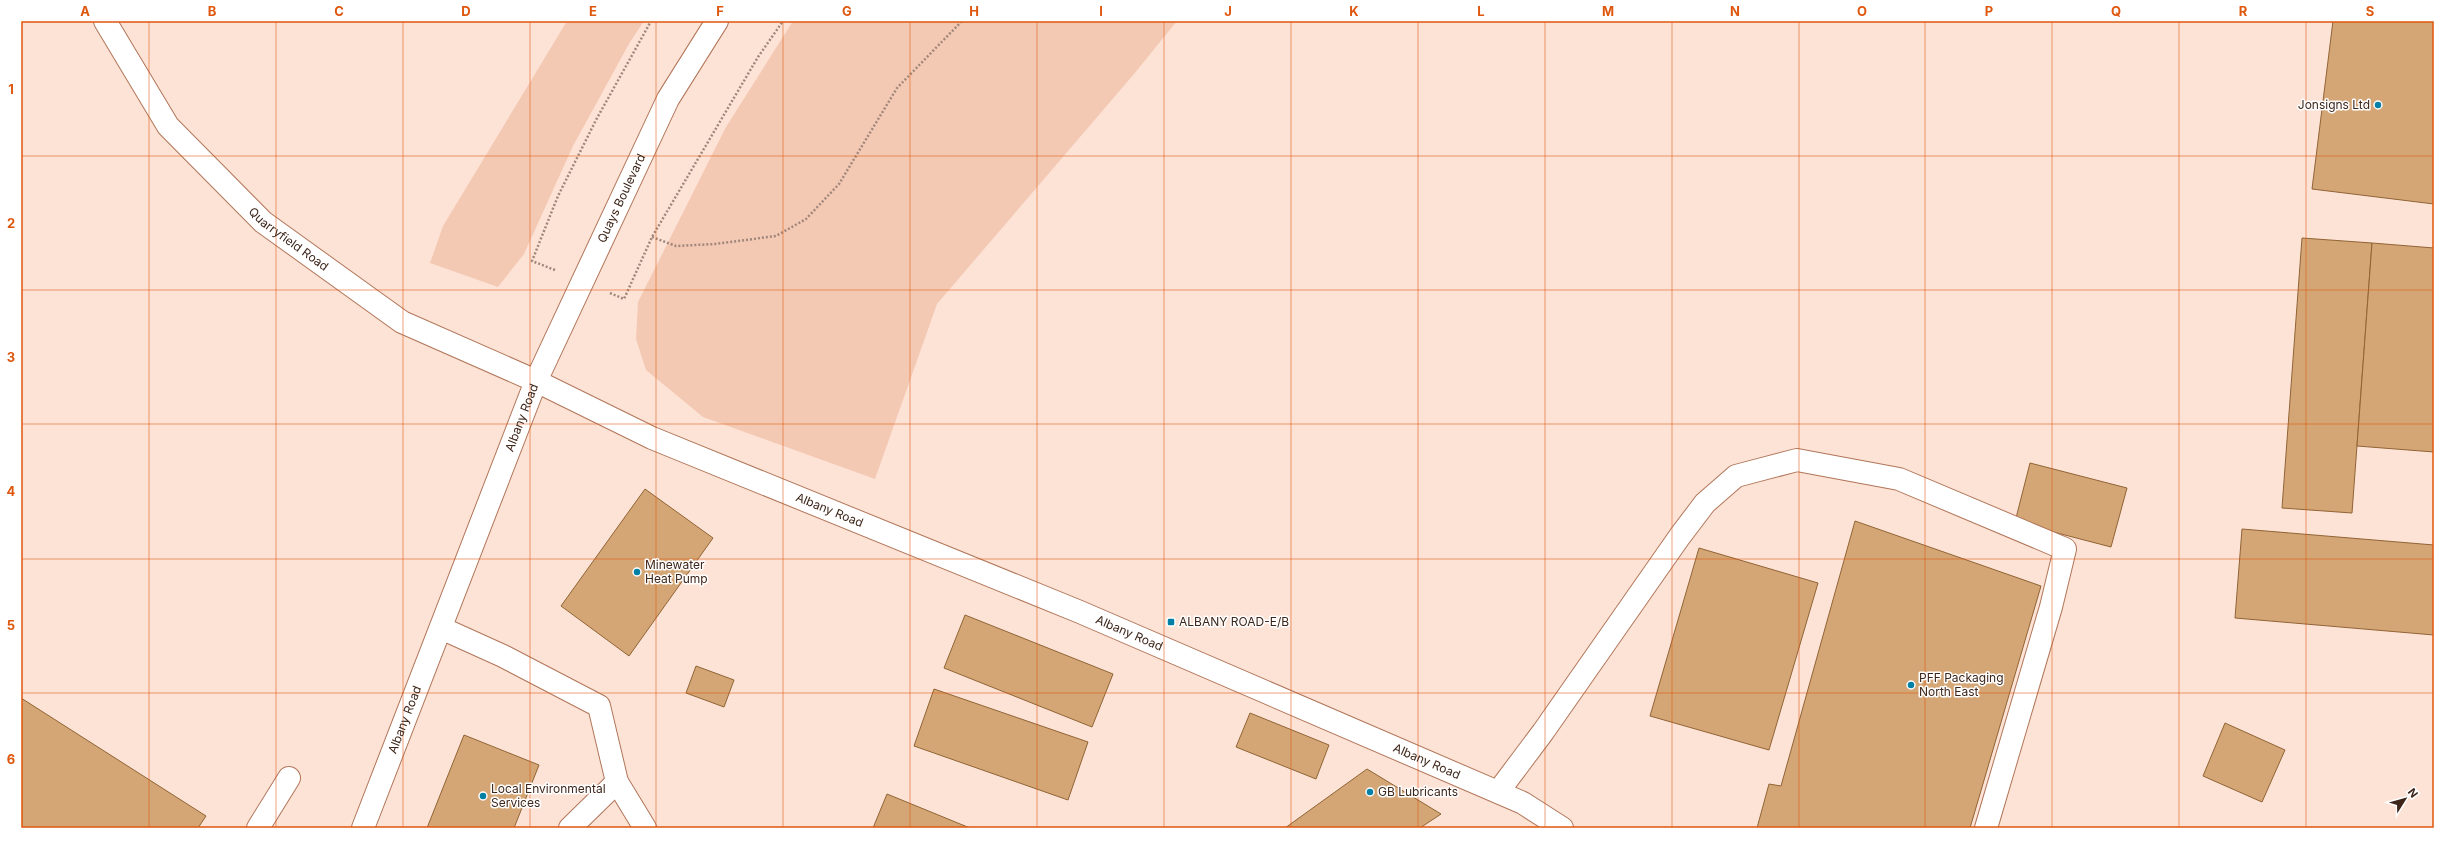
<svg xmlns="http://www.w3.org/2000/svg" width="2455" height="849" viewBox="0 0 2455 849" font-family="Inter,sans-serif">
  <rect width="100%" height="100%" fill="#fde2d6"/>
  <!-- green -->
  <g fill="#f4c9b4">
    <path d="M567,21H644L630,42L573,146L524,254L498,287L430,263L443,226Z"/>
    <path d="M793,21H1177L1134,74L937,304L875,479L703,417L646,370L636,339L638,302L726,127Z"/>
  </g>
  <!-- building -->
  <g fill="#d5a675" stroke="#906435">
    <path d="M2333,21H2434V204L2312,189Z"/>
    <path d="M2302,238L2372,243L2352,513L2282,508Z"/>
    <path d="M2372,243L2434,248V452L2357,446Z"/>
    <path d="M2030,463L2127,488L2111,547L2015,522Z"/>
    <path d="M645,489L713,538L629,656L561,606Z"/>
    <path d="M1855,521L2041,586L1970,828H1757L1769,784L1781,786Z"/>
    <path d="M2242,529L2434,545V635L2235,618Z"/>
    <path d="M1699,548L1818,583L1769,750L1650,716Z"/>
    <path d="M965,615L1113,674L1092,727L944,668Z"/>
    <path d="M696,666L734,680L724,707L686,693Z"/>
    <path d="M934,689L1088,742L1068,800L914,746Z"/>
    <path d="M21,698L206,816L198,828H21Z"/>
    <path d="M1250,713L1329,745L1316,779L1236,747Z"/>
    <path d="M2225,723L2285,750L2262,802L2203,776Z"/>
    <path d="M464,735L539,765L514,828H427Z"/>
    <path d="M1367,769L1441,814L1420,828H1285Z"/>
    <path d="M887,794L970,828H873Z"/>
  </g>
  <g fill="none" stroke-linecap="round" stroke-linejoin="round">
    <!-- minor casing -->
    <g stroke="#b17659" stroke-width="24">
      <g id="minor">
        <path id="s1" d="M105,21L168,126L263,222L402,322L536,381L652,438L1080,612L1523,803L1562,828"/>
        <path d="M441,628L503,656L599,706L617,782L645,828"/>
        <path d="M1498,792L1543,732L1680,536L1705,503L1736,476L1797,460L1899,479L2065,549L2051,607L1986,828"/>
        <path d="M258,828L289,778"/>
        <path id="s2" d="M363,828L536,381L668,99L717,21"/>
        <path d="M570,828L617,782"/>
      </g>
    </g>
    <!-- path -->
    <g stroke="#a1877b" stroke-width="2.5" stroke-dasharray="2 2" stroke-linecap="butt">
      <path d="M652,237L676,246L715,244L776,236L806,219L839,184L897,88L962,21"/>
      <path d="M555,270L532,261L558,196L596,120L651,21"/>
      <path d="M610,293L624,299L652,237L758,57L783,21"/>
    </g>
    <!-- minor -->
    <use href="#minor" stroke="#fff" stroke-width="22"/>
  </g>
  <!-- grid -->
  <path fill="none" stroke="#df560d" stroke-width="1" stroke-opacity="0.55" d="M149,21V828M276,21V828M403,21V828M530,21V828M656,21V828M783,21V828M910,21V828M1037,21V828M1164,21V828M1291,21V828M1418,21V828M1545,21V828M1672,21V828M1799,21V828M1925,21V828M2052,21V828M2179,21V828M2306,21V828M21,156H2434M21,290H2434M21,424H2434M21,559H2434M21,693H2434"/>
  <!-- markers -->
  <g fill="#0180a5" stroke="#fff" stroke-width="1.5">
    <circle cx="2378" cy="105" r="4"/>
    <circle cx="637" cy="572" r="4"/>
    <rect x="1167" y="618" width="8" height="8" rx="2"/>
    <circle cx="1911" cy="685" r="4"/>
    <circle cx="1370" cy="792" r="4"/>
    <circle cx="483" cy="796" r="4"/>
  </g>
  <g text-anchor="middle" stroke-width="3" stroke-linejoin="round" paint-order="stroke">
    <!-- poi labels -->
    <g font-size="12" fill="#3d2519" stroke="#fff" text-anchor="start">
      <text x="2370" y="109" text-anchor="end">Jonsigns Ltd</text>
      <text x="645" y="569">Minewater<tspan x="645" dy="14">Heat Pump</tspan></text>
      <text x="1179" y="626">ALBANY ROAD-E/B</text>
      <text x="1919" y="682">PFF Packaging<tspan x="1919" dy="14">North East</tspan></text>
      <text x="491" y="793">Local Environmental<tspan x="491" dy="14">Services</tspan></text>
      <text x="1378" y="796">GB Lubricants</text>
    </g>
    <!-- street labels -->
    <g font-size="12" fill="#3d2519" stroke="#fff">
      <text dy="4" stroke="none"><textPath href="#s2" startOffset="681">Quays Boulevard</textPath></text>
      <text dy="4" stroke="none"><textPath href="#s1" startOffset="288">Quarryfield Road</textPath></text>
      <text dy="4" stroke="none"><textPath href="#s2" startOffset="440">Albany Road</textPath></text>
      <text dy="4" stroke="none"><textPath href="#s1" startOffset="896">Albany Road</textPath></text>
      <text dy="4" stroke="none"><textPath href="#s1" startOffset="1220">Albany Road</textPath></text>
      <text dy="4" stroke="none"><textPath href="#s2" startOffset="116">Albany Road</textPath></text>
      <text dy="4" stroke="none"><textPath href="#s1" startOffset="1544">Albany Road</textPath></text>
    </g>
  </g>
  <!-- border -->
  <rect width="2455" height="849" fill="none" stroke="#ffffff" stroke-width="44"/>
  <!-- north arrow -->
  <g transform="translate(2405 799) rotate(53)" stroke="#ffffff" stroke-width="3" paint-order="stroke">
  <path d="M0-3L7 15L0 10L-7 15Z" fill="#3d2519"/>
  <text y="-6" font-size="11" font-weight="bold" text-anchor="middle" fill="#3d2519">N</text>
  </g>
  <rect x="22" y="22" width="2411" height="805" fill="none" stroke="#df560d" stroke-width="1.5"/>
  <g font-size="13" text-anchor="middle" font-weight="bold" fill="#df560d">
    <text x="85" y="16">A</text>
    <text x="212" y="16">B</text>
    <text x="339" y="16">C</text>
    <text x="466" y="16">D</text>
    <text x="593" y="16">E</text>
    <text x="720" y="16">F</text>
    <text x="847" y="16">G</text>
    <text x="974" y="16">H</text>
    <text x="1101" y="16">I</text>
    <text x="1228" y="16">J</text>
    <text x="1354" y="16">K</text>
    <text x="1481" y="16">L</text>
    <text x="1608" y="16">M</text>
    <text x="1735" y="16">N</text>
    <text x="1862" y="16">O</text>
    <text x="1989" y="16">P</text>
    <text x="2116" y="16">Q</text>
    <text x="2243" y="16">R</text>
    <text x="2370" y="16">S</text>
    <text x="11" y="94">1</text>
    <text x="11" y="228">2</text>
    <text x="11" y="362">3</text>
    <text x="11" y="496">4</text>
    <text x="11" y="630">5</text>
    <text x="11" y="764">6</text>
  </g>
</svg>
